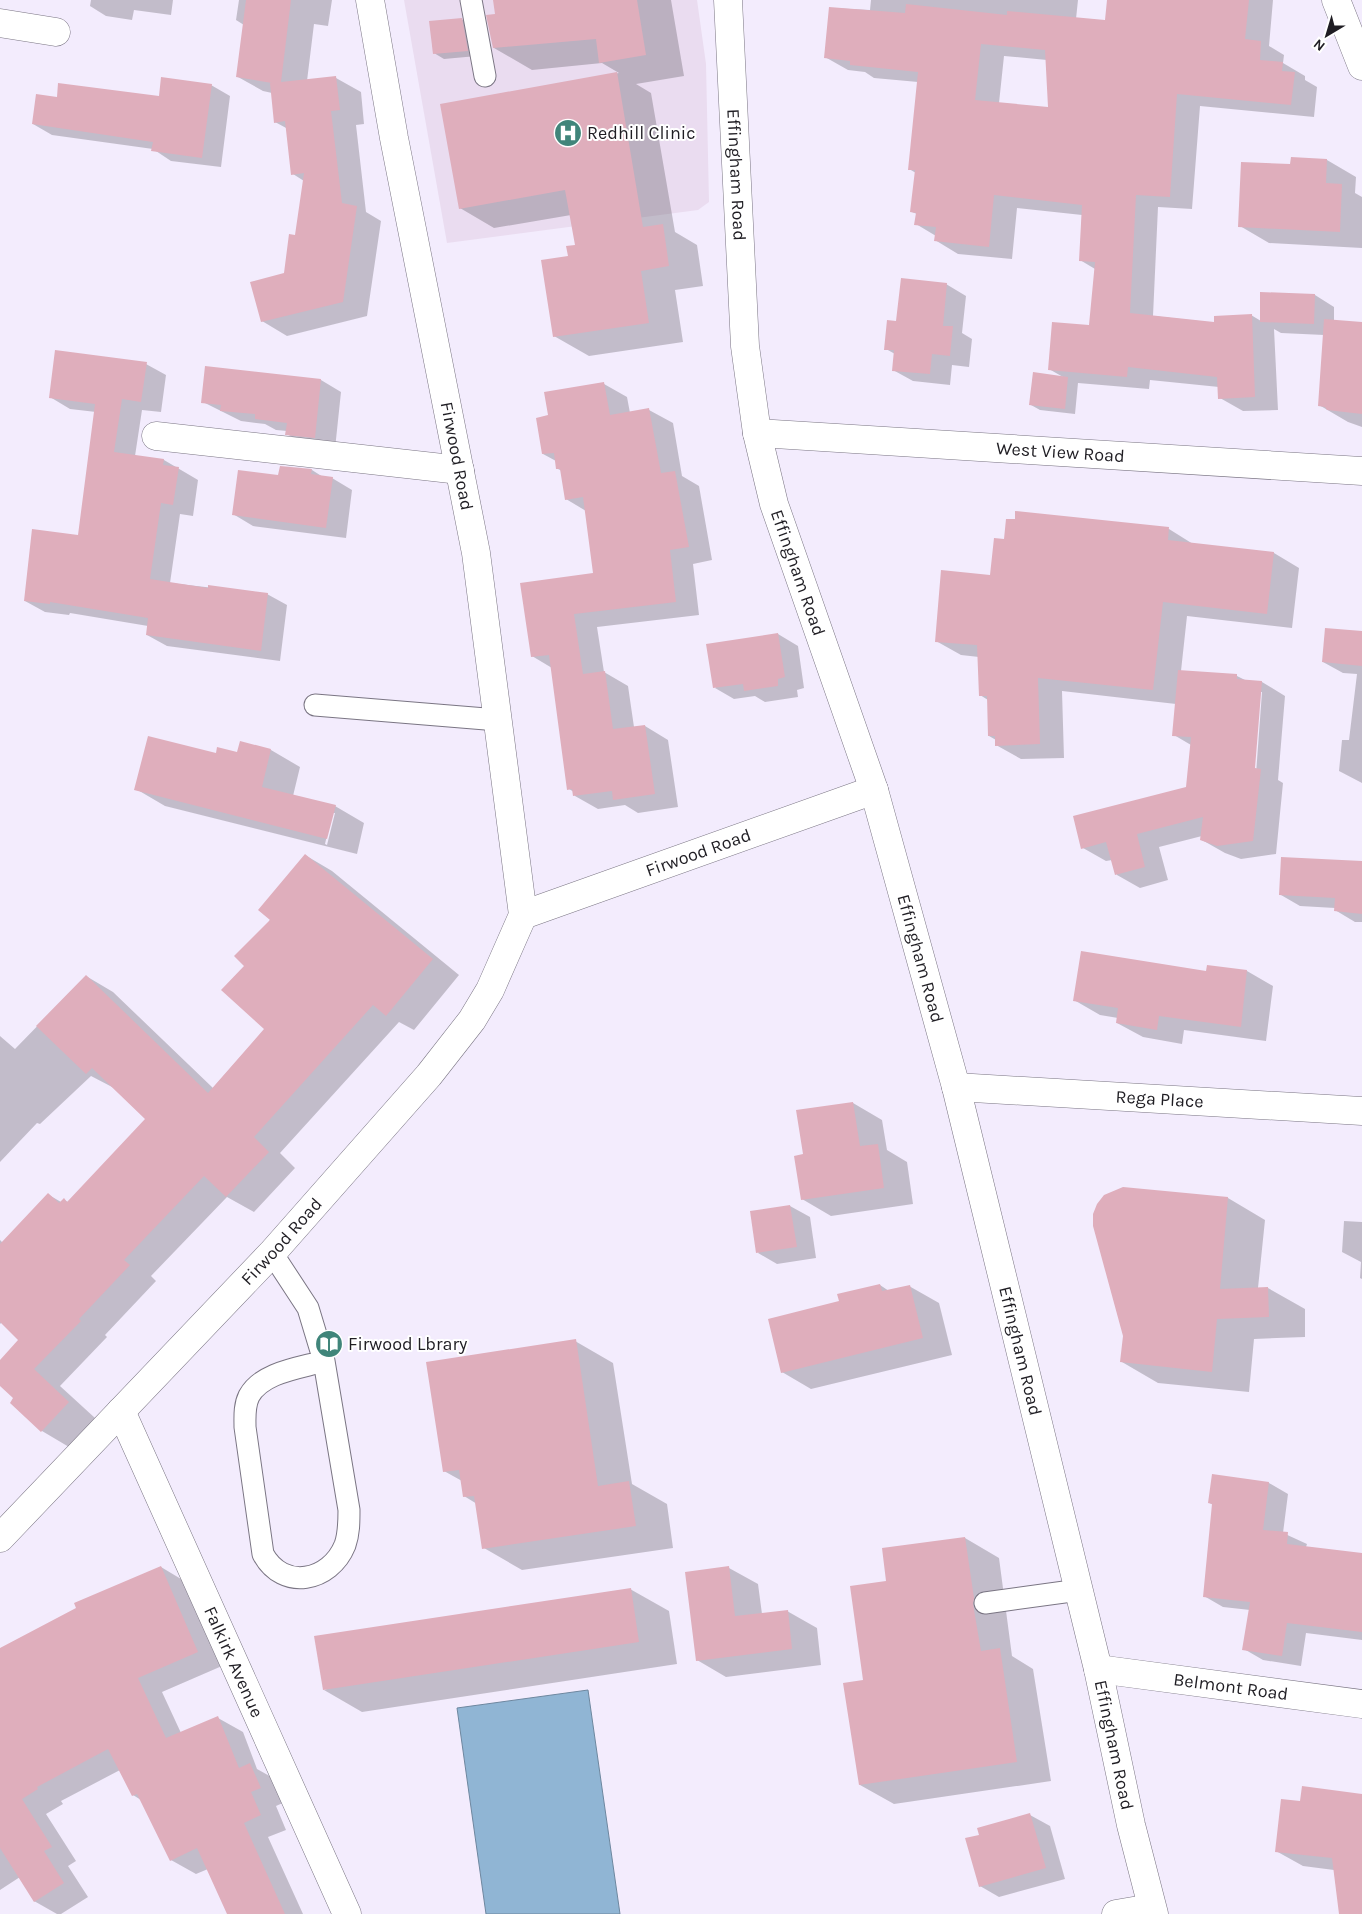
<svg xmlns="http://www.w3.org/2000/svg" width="1362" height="1914" viewBox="0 0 1362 1914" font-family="Karla,sans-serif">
  <rect width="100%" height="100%" fill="#f3ecfd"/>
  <!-- medical -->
  <path fill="#eadcf0" d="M404,0H697L706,64L709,202L698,210L447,243Z"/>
  <!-- water -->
  <path fill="#90b5d4" stroke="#6e879f" d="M588,1690L620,1914H486L457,1708Z"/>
  <!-- shadow -->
  <g fill="#0003" fill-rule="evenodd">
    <path d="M91,0H173L171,15L134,10L132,20L106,16L90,6Z"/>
    <path d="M239,0H332L328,26L314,24L307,81L336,78L361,92L364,124L356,125L366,212L381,221L367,316L287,336L262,321L285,274L296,237L304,181L293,174L288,129L275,122L272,93L263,91L238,77L244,25L236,20Z"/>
    <path d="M494,0H671L684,76L636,84L651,93L675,232L697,245L703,286L675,290L683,342L589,356L554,336L569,257L576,246L571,215L494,228L460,208L441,105L619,73L602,63L532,70L494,48L497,15Z"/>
    <path d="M871,0H1078L1076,19L1106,22L1109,0H1273L1269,46L1284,55L1283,63L1305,76V80L1317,87L1314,117L1200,106L1192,209L1158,207L1153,316L1216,323L1251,315L1261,321L1315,295L1334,307V321L1362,323V427L1348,422L1319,405L1324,335L1281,333L1274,329L1278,410L1243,411L1220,398L1219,387L1150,380L1149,389L1078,383L1075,414L1040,410L1031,405L1063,377L1049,369L1090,327L1095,269L1080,260L1082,215L1017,208L1012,259L958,254L935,240L936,236L916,224L917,214L912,212L916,173L909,169L918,82L874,78L865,72L848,70L825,57L831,8L870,10ZM1004,56L1047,60L1049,108L999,103Z"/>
    <path d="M461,19L471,24L477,56L444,59L434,53Z"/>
    <path d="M211,85L230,96L221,167L171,161L153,149L52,135L33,124Z"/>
    <path d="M1292,159L1327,160L1356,177L1355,193L1362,197V248L1269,243L1240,226L1291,166Z"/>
    <path d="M946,284L966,296L962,333L972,339L969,367L952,365L950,385L913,381L893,370L895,354L886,349L898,323Z"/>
    <path d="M146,364L166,375L161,412L142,410L135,456L164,460L198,480L193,516L180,514L170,583L267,594L287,605L280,661L167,646L147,635L148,626L70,613L69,615L45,612L25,601L79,536L96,412L70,409L50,397Z"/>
    <path d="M206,368L321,380L341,392L335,449L306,445L287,434V431L276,430L265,424L241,421L203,402Z"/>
    <path d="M604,384L627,397L630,413L649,410L673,423L682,476L699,486L712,560L693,564L699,615L597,627L604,672L628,686L634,727L645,726L668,740L678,807L638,813L625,805L598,809L575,796L574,792L569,789L552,668L532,656L594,574L586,511L566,499L562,471L558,469L556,461L543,454L549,416Z"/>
    <path d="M312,470L323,477L332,478L352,490L346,538L253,526L233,514L279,476Z"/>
    <path d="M1169,529L1193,544L1274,553L1299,568L1292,628L1187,616L1181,671L1237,676L1247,681L1262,682L1285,696L1278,780L1283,783L1276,854L1241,859L1225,853L1202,840V836L1159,847L1168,880L1140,888L1117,875L1112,860L1106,861L1083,848L1187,788L1191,745L1174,735L1176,704L1062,691L1064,758L1021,759L996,745V740L989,736L988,700L980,695L979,657L961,655L936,641L992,576L1006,540ZM1260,692H1262L1256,774H1253Z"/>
    <path d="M1362,632V783L1339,771L1342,740H1349L1357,674L1343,673L1323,662Z"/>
    <path d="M778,634L798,646L804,688L797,690L798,697L765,702L755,696L734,699L715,688Z"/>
    <path d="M271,750L300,767L293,796L335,806L364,823L357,854L165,806L136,789L217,755ZM332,813H335L327,845L325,844Z"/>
    <path d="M305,855L332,871L459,975L414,1030L399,1022L280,1153L295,1168L254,1212L227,1197L151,1276L156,1281L105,1335L107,1337L60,1386L95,1418L69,1447L42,1431L11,1403L15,1398L0,1384V1362L20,1340L2,1322L0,1324V1240L3,1243L49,1195L61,1202L64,1200L68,1202L147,1119L114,1088L91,1076L40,1124L37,1123L0,1162V1036L15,1049L86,976L113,992L213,1088L265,1029L245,966Z"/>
    <path d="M1362,864V922H1355L1335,910V908L1300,906L1281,895Z"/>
    <path d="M1208,967L1247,971L1273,986L1266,1041L1184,1030L1182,1044L1143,1037L1117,1023L1118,1018L1100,1015L1074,1000L1207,973Z"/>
    <path d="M853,1103L882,1120L887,1150L907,1162L913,1204L831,1216L802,1199L804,1155Z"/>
    <path d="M1124,1188L1228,1198L1265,1220L1258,1288H1268L1305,1309V1337L1254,1339L1249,1392L1158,1383L1122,1362L1124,1335Z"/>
    <path d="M790,1206L810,1217L816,1258L777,1264L758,1253Z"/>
    <path d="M1344,1221L1362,1222V1279L1360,1278L1361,1262L1342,1252Z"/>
    <path d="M880,1285L889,1291L909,1286L939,1303L952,1355L811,1389L782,1372L840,1302Z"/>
    <path d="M575,1341L613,1363L632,1484L667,1504L673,1548L522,1570L484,1548L477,1504L464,1496L462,1481L444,1471Z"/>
    <path d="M1213,1475L1269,1483L1288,1494L1283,1533L1307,1544L1306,1547L1362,1554V1640L1306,1633L1301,1666L1263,1660L1244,1649L1250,1610L1223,1607L1204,1596L1213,1505L1210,1503Z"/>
    <path d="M965,1538L999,1558L1012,1656L1033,1669L1051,1781L894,1804L860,1785L864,1681L888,1582Z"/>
    <path d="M161,1567L186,1582L222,1666L162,1692L181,1733L218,1718L243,1732L257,1769L275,1779L285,1802L276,1806L286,1830L268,1837L303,1914H228L208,1869L196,1874L171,1860L141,1800L133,1795L120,1770L61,1801L63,1804L46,1814L76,1861L68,1866L88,1897L61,1914H57L34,1901L20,1877L0,1890V1650Z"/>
    <path d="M729,1568L758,1584L762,1614L787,1611L817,1628L821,1665L726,1677L697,1660Z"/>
    <path d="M630,1589L669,1611L677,1664L362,1712L324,1690Z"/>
    <path d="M1362,1795V1914H1340L1334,1870L1303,1866L1276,1851L1301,1802Z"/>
    <path d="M1030,1815L1050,1826L1065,1879L999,1897L980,1886L981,1836Z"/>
  </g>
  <!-- building -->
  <g fill="#dfaebc" fill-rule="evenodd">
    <path d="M246,0H291L281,82L336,76L340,110L331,111L342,203L357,206L343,302L261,322L250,282L284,273L289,234L295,235L304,173L291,175L285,121L274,123L270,83H272L236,77Z"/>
    <path d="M493,0H637L646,55L599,63L596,39L493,48L486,15L495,14Z"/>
    <path d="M1107,0H1249L1245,39L1261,41L1260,60L1283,62L1282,71L1295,72L1291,105L1177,94L1170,197L1136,195L1130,313L1214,322V316L1252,314L1255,397L1218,399L1217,377L1128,367L1127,377L1048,370L1052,322L1089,325L1095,262L1079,261L1082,205L994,195L989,247L934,241L936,227L914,225L916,213L910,212L915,170H908L918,72L850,65V61L824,58L829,7L905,13L906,4L1007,15V11L1105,20ZM981,44L1045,50L1048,107L975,100Z"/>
    <path d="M462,18L468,51L433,54L429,21Z"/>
    <path d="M617,72L643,227L663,224L669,266L641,271L649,323L553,337L541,260L568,256L566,246L575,245L565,190L459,209L440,104Z"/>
    <path d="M161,77L212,84L202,158L151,151L153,142L32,124L36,94L57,97L58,83L159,96Z"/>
    <path d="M1291,157L1327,159L1326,183L1342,184L1340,232L1238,227L1241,162L1290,164Z"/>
    <path d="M901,278L947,283L943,326H953L950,356L932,354L930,374L892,371L894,350H884L887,320L896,321Z"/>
    <path d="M1260,292L1315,294L1314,324L1260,322Z"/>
    <path d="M1324,319L1362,322V414L1327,410L1325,407L1318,406Z"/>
    <path d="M55,350L147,362L141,402L122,399L114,452L164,459L163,465L179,467L173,505L161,503L150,579L208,588V585L268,593L261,651L146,635L148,618L50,602V604L24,601L32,529L78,535L95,404L49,398Z"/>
    <path d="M205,366L321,379L315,438L285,435L287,423L255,419V414L220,411L221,405L201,403Z"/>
    <path d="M1033,372L1068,377L1065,409L1029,405Z"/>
    <path d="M604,382L610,415L649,408L661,473L675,471L689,547L670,550L676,602L574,614L583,674L605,671L613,729L645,725L655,794L613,800L612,791L573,796L572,789L567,790L549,655L531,657L520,583L593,573L583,497L565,500L560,469H556L554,453L542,454L536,418L548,415L544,392Z"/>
    <path d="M280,466L312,469L311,474L333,477L326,528L232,515L238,470L278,475Z"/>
    <path d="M1015,511L1169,527L1168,540L1274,552L1267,614L1163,602L1153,690L1038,678L1040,744L995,746V736H988L987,696H979L977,645L935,642L941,570L990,575L994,538L1004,539L1006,519H1015Z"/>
    <path d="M1325,628L1362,631V666L1322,662Z"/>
    <path d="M778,633L785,677L778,679V686L744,691L743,684L713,688L706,644Z"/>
    <path d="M1178,670L1237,674V679L1262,681L1255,768L1261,769L1253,841L1217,846L1200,840L1203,817L1137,834L1145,867L1115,875L1106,842L1081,849L1073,816L1186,787L1191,737L1172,736Z"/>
    <path d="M148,736L216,753L217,747L237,752L240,741L271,749L262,787L336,805L327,839L134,790Z"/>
    <path d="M305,854L433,959L386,1016L373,1005L254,1137L269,1152L226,1197L204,1176L124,1260L130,1265L79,1319L81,1321L34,1369L69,1402L41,1432L10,1403L13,1398L0,1386V1360L18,1340L0,1322V1244L48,1193L59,1203L64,1198L67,1202L145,1119L92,1068L86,1074L36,1026L86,975L208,1093L264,1029L221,990L244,966L234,956L270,920L258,910Z"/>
    <path d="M1281,857L1362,861V914L1334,911L1335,898L1279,895Z"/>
    <path d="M1081,951L1206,971L1207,965L1247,970L1241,1027L1159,1016L1157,1030L1116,1023L1118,1008L1073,1001Z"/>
    <path d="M853,1102L860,1146L878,1144L884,1188L801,1200L794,1156L803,1154L796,1110Z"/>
    <path d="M1123,1187L1228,1197L1220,1289L1268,1287L1269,1317L1217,1319L1212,1372L1120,1362L1123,1336L1093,1226V1214L1097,1204L1104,1195Z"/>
    <path d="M790,1205L797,1247L756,1253L750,1211Z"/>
    <path d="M880,1284L882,1291L910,1285L923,1338L781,1373L768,1319L839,1301L837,1294Z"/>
    <path d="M576,1339L598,1486L629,1481L636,1526L482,1549L474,1496L463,1497L459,1470L443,1472L426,1362Z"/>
    <path d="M1212,1474L1269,1482L1263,1530L1288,1532L1287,1544L1362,1553V1632L1287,1623L1282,1656L1242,1650L1250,1602L1203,1597L1212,1504L1208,1503Z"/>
    <path d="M965,1537L974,1598L973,1604L981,1651L1000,1648L1017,1762L859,1785L843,1683L863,1680L850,1586L886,1581L882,1548Z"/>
    <path d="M161,1566L198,1652L138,1678L166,1738L218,1716L239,1768L250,1763L261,1788L251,1792L261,1815L244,1823L285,1914H227L197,1848L170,1861L137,1794L132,1796L108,1749L37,1787L38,1789L22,1799L52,1847L44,1851L64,1883L34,1902L0,1848V1648L76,1608L74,1603Z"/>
    <path d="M729,1566L735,1616L788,1610L792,1649L696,1661L685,1572Z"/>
    <path d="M631,1588L639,1642L323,1690L314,1636Z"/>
    <path d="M1302,1786L1362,1794V1914H1339L1332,1858L1275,1852L1281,1799L1300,1801Z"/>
    <path d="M1030,1813L1046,1868L979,1887L965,1838L979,1835L977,1828Z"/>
  </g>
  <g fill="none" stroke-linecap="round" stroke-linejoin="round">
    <!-- service casing -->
    <g stroke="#7a7583" stroke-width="23">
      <g id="service">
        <path d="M471,0L485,76"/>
        <path d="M315,705L498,720"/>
        <path d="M272,1253L308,1308L324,1361L349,1510C349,1522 349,1534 345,1545C330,1582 283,1591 263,1554L245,1427C245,1417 244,1406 249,1396C262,1372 300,1368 324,1361"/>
        <path d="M985,1603L1079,1590"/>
      </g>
    </g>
    <!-- minor casing -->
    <g stroke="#7a7583" stroke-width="29">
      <g id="minor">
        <path d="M1336,0L1362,66"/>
        <path d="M0,23L56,32"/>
        <path id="s1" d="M757,433L1362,471"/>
        <path d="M156,436L460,470"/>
        <path id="s2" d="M523,915L874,790"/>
        <path id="s3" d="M956,1087L1362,1111"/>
        <path id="s4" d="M121,1411L347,1914"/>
        <path id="s5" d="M0,1538L272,1253L429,1075L472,1020L490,990L523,915L476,553L394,138L370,0"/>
        <path id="s6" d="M1098,1669L1362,1704"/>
        <path d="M1116,1914L1151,1908"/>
      </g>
    </g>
    <!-- tertiary casing -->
    <g stroke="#7a7583" stroke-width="29">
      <g id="tertiary">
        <path id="s7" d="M728,0L745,346L757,433L774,504L874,790L956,1087L1098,1669L1131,1825L1154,1914"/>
      </g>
    </g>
    <!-- service -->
    <use href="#service" stroke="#fff" stroke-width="21"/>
    <!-- minor -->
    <use href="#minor" stroke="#fff" stroke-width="28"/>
    <!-- tertiary -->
    <use href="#tertiary" stroke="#fff" stroke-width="28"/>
  </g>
  <!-- icons -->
  <defs>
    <g id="hospital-disc" transform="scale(1.4375)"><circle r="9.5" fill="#40857a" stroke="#fff"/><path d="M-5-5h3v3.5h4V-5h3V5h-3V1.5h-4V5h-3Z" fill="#fff"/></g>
    <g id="library-disc" transform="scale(1.4375)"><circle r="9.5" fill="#40857a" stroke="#fff"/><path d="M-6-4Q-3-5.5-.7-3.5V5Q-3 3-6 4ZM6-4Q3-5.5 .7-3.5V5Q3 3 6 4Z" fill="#fff"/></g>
  </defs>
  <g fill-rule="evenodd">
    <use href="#hospital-disc" x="568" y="133"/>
    <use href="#library-disc" x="329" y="1344"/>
  </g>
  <g text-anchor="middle" stroke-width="4" stroke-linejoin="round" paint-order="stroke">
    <!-- poi labels -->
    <g font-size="18" fill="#1f1d23" stroke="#fff" text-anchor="start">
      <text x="587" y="139">Redhill Clinic</text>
      <text x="348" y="1350">Firwood Lbrary</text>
    </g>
    <!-- street labels -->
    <g font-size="18" fill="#1f1d23" stroke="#fff">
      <text dy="6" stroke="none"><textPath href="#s7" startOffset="175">Effingham Road</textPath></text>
      <text dy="6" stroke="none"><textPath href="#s1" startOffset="304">West View Road</textPath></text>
      <text transform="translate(457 456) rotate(79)" y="6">Firwood Road</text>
      <text dy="6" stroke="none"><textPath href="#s7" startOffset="580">Effingham Road</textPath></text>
      <text dy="6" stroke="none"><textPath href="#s2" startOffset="186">Firwood Road</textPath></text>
      <text dy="6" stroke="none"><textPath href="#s7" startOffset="985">Effingham Road</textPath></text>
      <text dy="6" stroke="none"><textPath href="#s3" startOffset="204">Rega Place</textPath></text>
      <text dy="6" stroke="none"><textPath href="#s5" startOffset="409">Firwood Road</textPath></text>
      <text dy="6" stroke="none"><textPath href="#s7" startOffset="1390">Effingham Road</textPath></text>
      <text dy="6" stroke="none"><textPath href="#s4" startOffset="275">Falkirk Avenue</textPath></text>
      <text dy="6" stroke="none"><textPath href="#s6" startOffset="134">Belmont Road</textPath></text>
      <text dy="6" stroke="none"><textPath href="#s7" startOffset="1795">Effingham Road</textPath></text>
    </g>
  </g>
  <!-- north arrow -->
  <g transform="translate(1327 35) rotate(218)" stroke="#ffffff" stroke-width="4" paint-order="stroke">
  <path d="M0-4L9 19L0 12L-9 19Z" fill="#1f1d23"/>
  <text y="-8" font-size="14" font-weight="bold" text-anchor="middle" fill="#1f1d23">N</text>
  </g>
</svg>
